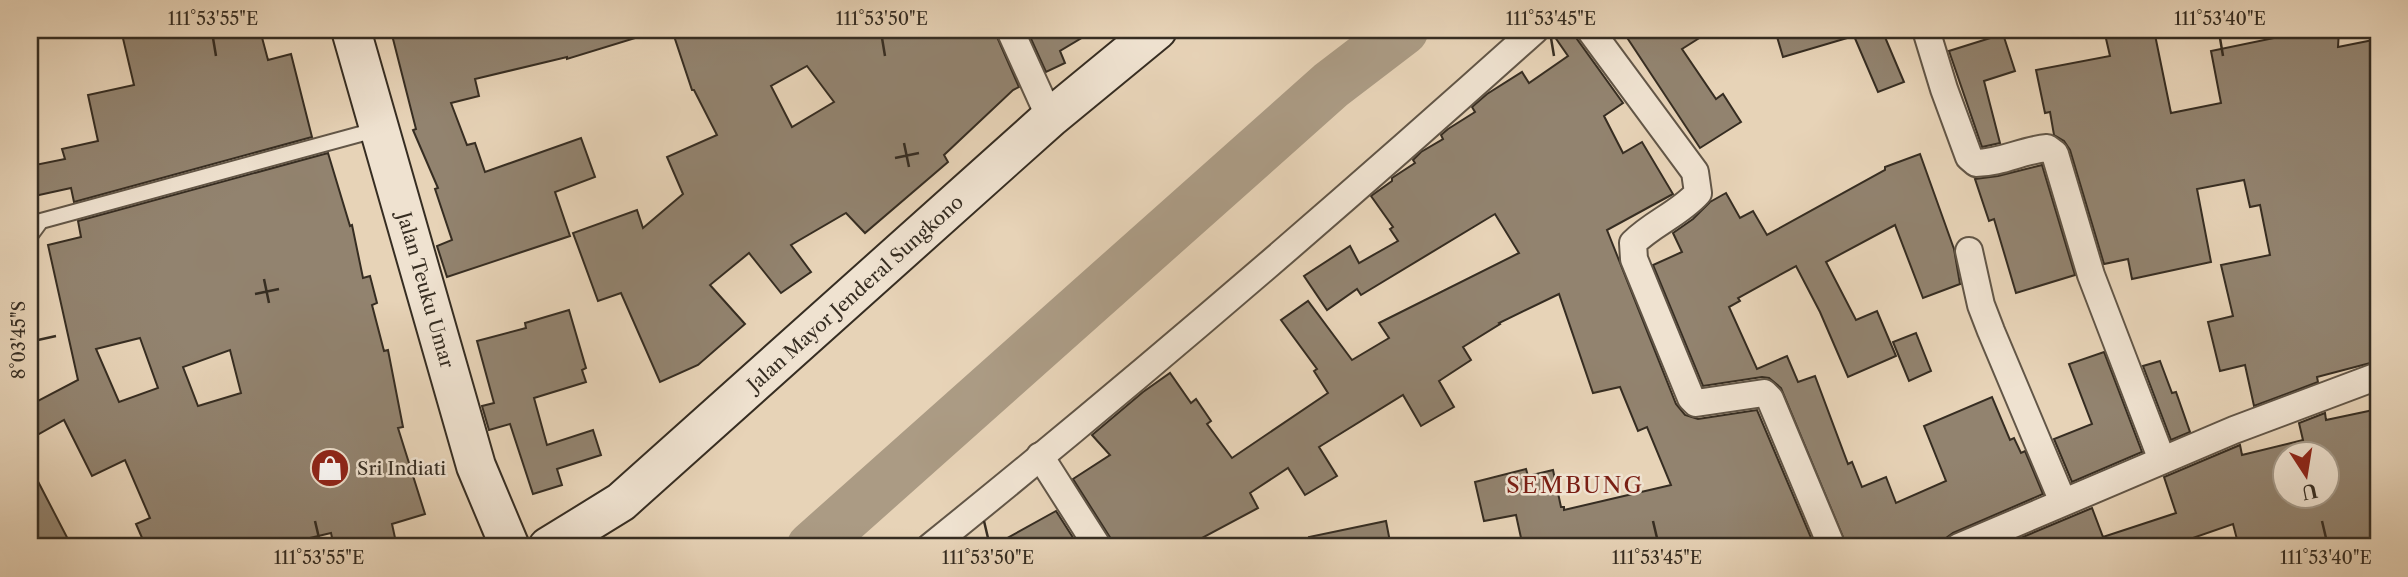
<svg xmlns="http://www.w3.org/2000/svg" width="2408" height="577" viewBox="0 0 2408 577" font-family="'Libre Caslon Text',serif">
  <rect width="100%" height="100%" fill="#e7d3b7"/>
  <filter id="stains"><feTurbulence type="fractalNoise" baseFrequency=".00286" numOctaves="4"/><feColorMatrix values="0 0 0 0 .2 0 0 0 0 .09 0 0 0 0 .02 0 0 0 .5 -.17"/></filter>
  <radialGradient id="worn" r=".72"><stop offset=".6" stop-color="#630" stop-opacity="0"/><stop offset="1" stop-color="#630" stop-opacity=".3"/></radialGradient>
  <g fill="none" stroke-linecap="round" stroke-linejoin="round">
    <!-- river -->
    <path stroke="#ab9b84" stroke-width="51" d="M812,547L1331,85L1403,30"/>
  </g>
  <!-- building -->
  <g fill="#92836f" stroke="#362d22" stroke-width="2" fill-rule="evenodd">
    <path d="M121,30H260L268,60L291,54L312,137L74,202L71,188L30,197V166L65,159L62,149L98,141L88,95L134,85Z"/>
    <path d="M414,30H425L427,37L455,30H645V35L567,59V57L475,79L479,96L451,103L467,145L475,143L485,172L581,138L595,177L555,192L570,236L447,277L437,246L452,240L435,189L438,188L413,130L416,129L392,35Z"/>
    <path d="M672,30H994L1019,87L1013,90L944,155L948,162L865,233L846,213L791,245L811,272L781,293L749,253L710,285L745,324L698,365L660,382L621,293L598,301L573,233L637,210L643,228L683,194L667,157L717,135L694,90H692ZM807,66L834,102L792,127L771,86Z"/>
    <path d="M1027,30H1095L1060,51L1065,63L1046,72Z"/>
    <path d="M1550,30H1575L1577,39L1623,103L1604,116L1623,153L1642,142L1673,194L1607,230L1676,404L1685,415L1698,419L1757,410L1815,547H1523L1516,515L1484,521L1475,482L1526,469L1528,476L1553,470L1561,507H1564V510L1671,485L1647,427L1638,431L1620,387L1593,393L1559,294L1499,323L1500,324L1463,347L1471,360L1439,381L1454,407L1421,426L1403,395L1319,447L1337,476L1305,495L1288,468L1250,493L1258,508L1198,540L1203,547H1114L1111,539L1073,479L1110,455L1092,435L1143,392L1170,373L1191,403L1196,399L1211,421L1207,424L1232,458L1328,393L1314,371L1317,369L1281,320L1308,301L1352,360L1389,338L1379,323L1519,253L1495,214L1361,295L1357,289L1327,310L1304,276L1350,246L1359,263L1398,241L1390,229L1393,227L1371,196L1392,181V178L1415,163L1413,160L1421,152L1443,139L1441,135L1448,129L1475,112L1472,107L1487,94L1522,72L1529,83L1568,56Z"/>
    <path d="M1622,30H1712L1682,49L1716,99L1723,94L1741,122L1700,148Z"/>
    <path d="M1775,30H1882L1904,82L1878,92L1854,36L1783,57Z"/>
    <path d="M2104,30H2154L2171,113L2221,103L2211,51L2274,38L2272,30H2339L2338,47L2378,39V361L2317,377L2318,382L2254,406L2245,365L2220,371L2208,322L2233,316L2221,265L2270,255L2260,205L2250,207L2244,180L2197,189L2211,262L2132,279L2128,259L2104,264L2070,150L2064,141L2054,135L2050,112L2045,113L2036,70L2110,56Z"/>
    <path d="M2003,34L2015,71L1984,81L2000,143L1982,147L1949,51Z"/>
    <path d="M328,153L350,226L352,225L363,278L370,276L377,303L372,305L384,351L388,350L403,427L398,428L425,514L392,524L397,547H334L331,533L272,547H146L136,524L150,518L125,460L92,476L64,420L30,439V405L78,380L48,245L81,237L78,221ZM140,338L158,388L119,402L96,349ZM230,350L241,393L198,406L183,367Z"/>
    <path d="M1920,154L1954,249L1960,284L1923,298L1895,225L1826,262L1856,320L1877,311L1896,356L1848,377L1820,312L1796,266L1738,298L1740,301L1729,307L1757,369L1787,356L1798,382L1815,376L1848,464L1852,462L1862,487L1886,477L1896,503L1946,481L1924,426L1992,397L2010,440L2014,438L2021,453L2025,451L2043,494L1953,533L1946,538L1944,547H1847L1781,388L1769,378L1762,377L1703,386L1653,265L1682,252L1673,233L1693,219L1710,202L1726,193L1740,218L1753,211L1767,235L1885,170V167Z"/>
    <path d="M2042,165L2075,275L2016,293L1994,219L1989,221L1975,179L1998,176Z"/>
    <path d="M569,310L586,368L582,370L586,382L534,398L547,445L593,430L601,455L557,469L562,485L533,494L510,424L489,430L482,406L494,403L477,341L526,328L525,323Z"/>
    <path d="M1916,333L1931,371L1909,381L1893,342Z"/>
    <path d="M2104,352L2142,452L2072,482L2054,439L2092,424L2069,364Z"/>
    <path d="M2160,361L2172,393L2176,392L2190,432L2171,440L2143,366Z"/>
    <path d="M2378,409V547H2239L2233,524L2167,547H1999L2092,508L2103,537L2176,513L2164,477L2240,445L2242,455L2303,440L2299,423L2325,413L2326,420ZM2286,454H2328V496H2286Z"/>
    <path d="M30,466L72,547H30Z"/>
    <path d="M1056,511L1079,547H991Z"/>
    <path d="M1386,521L1391,547H1310L1309,537Z"/>
  </g>
  <g fill="none" stroke-linecap="round" stroke-linejoin="round">
    <!-- lane casing -->
    <g stroke="#625647" stroke-width="18">
      <path id="lane" d="M30,236L41,221L379,129"/>
    </g>
    <!-- street casing -->
    <g stroke="#625647" stroke-width="30">
      <g id="street">
        <path d="M1010,30L1050,118"/>
        <path d="M1590,30L1695,172L1698,193C1679,214 1653,223 1633,243L1634,259L1691,398L1696,403L1764,393L1770,399L1832,547"/>
        <path d="M1926,30L1944,89L1969,157L1976,163C2001,163 2023,150 2047,148L2055,154L2091,275L2162,460"/>
        <path d="M1969,251L1981,305L1991,331L2063,502"/>
        <path d="M1040,456L1098,547"/>
        <path d="M930,547C1136,381 1338,207 1535,30"/>
        <path d="M1959,547L2234,430L2378,376"/>
      </g>
    </g>
    <!-- secondary casing -->
    <g stroke="#362d22" stroke-width="42">
      <g id="secondary">
        <path d="M351,30L476,466L510,547"/>
        <path d="M548,547L621,502L1050,118L1157,30"/>
      </g>
    </g>
    <!-- lane -->
    <use href="#lane" stroke="#efe2d0" stroke-width="14"/>
    <!-- street -->
    <use href="#street" stroke="#efe2d0" stroke-width="26"/>
    <!-- secondary -->
    <use href="#secondary" stroke="#efe2d0" stroke-width="38"/>
  </g>
  <!-- ticks -->
  <path fill="none" stroke="#362d22" stroke-width="2.5" d="M213,38L216,56M882,38L885,56M1551,38L1554,56M2220,38L2223,56M904,143L909,167M895,158L919,153M264,279L269,303M255,294L279,289M38,340L56,336M315,521L319,538M984,521L988,538M1653,521L1657,538M2322,521L2326,538"/>
  <!-- icons -->
  <defs>
    <g id="shop-disc" transform="scale(2.0125)"><circle r="9.5" fill="#8f2418" stroke="#efe2d0"/><path d="M-5-2.5h2.3a2.7 3.5 0 0 1 5.4 0H5L5.5 6h-11ZM-1.5-2.5h3a1.5 2.3 0 0 0-3 0Z" fill="#fff"/></g>
  </defs>
  <g fill-rule="evenodd">
    <use href="#shop-disc" x="330" y="468"/>
  </g>
  <g text-anchor="middle" stroke-width="5" stroke-linejoin="round" paint-order="stroke">
    <!-- street labels -->
    <g font-size="19" fill="#362d22" stroke="#efe2d0">
      <text transform="translate(426 290) rotate(74)" y="7">Jalan Teuku Umar</text>
      <text transform="translate(855 293) rotate(-42)" y="7">Jalan Mayor Jenderal Sungkono</text>
    </g>
    <!-- poi labels -->
    <g font-size="19" fill="#362d22" stroke="#efe2d0" text-anchor="start">
      <text x="357" y="475">Sri Indiati</text>
    </g>
    <!-- quarter labels -->
    <g font-size="23" letter-spacing="2" fill="#7a1f14" stroke="#efe2d0">
      <text x="1575" y="493">SEMBUNG</text>
    </g>
  </g>
  <!-- margin -->
  <rect width="2408" height="577" fill="none" stroke="#e7d3b7" stroke-width="77"/>
  <!-- north arrow -->
  <g transform="translate(2306 475) rotate(168)"><circle r="33" fill="#efe2d0" stroke="#a59a8a" stroke-width="2"/>
  <path d="M0-5L12 26L0 18L-12 26Z" fill="#8f2418"/>
  <text y="-10" font-size="19" font-weight="bold" text-anchor="middle" fill="#362d22">U</text>
  </g>
  <rect x="38" y="38" width="2332" height="500" fill="none" stroke="#362d22" stroke-width="2.5"/>
  <g font-size="18" text-anchor="middle" fill="#362d22">
    <text x="213" y="25">111°53'55"E</text>
    <text x="882" y="25">111°53'50"E</text>
    <text x="1551" y="25">111°53'45"E</text>
    <text x="2220" y="25">111°53'40"E</text>
    <text transform="translate(19 340) rotate(-90)" y="6">8°03'45"S</text>
    <text x="319" y="564">111°53'55"E</text>
    <text x="988" y="564">111°53'50"E</text>
    <text x="1657" y="564">111°53'45"E</text>
    <text x="2326" y="564">111°53'40"E</text>
  </g>
  <rect width="100%" height="100%" filter="url(#stains)"/>
  <rect width="100%" height="100%" fill="url(#worn)"/>
</svg>
